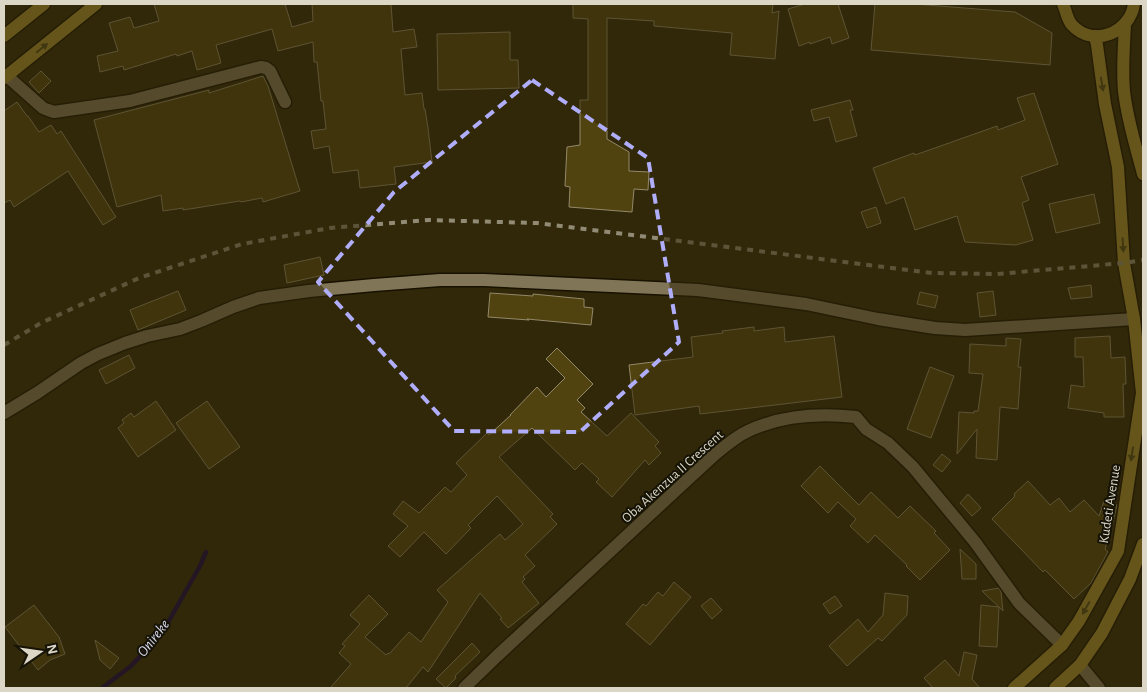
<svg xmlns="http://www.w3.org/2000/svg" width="1147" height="692" viewBox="0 0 1147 692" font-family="'Alegreya Sans',sans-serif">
  <rect width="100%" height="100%" fill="#31280a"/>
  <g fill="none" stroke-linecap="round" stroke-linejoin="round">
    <!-- stream -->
    <path stroke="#140044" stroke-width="4.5" d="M102,688L131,666L162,633L200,566L206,552"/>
  </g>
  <!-- building -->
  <g fill="#51430f" stroke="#938969">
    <path d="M154,4H285L292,27L313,21L312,4H391L393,32L414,29L417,47L401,49L405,95L422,93L424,109H425L428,128L432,162L394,167L396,184L360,188L358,170L333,173L329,146L314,149L311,131L326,129L323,101H321L317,62H314L313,42L278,51L272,29L216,45L221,63L197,70L192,51L177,56L176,54L124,70L123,66L100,72L97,56L118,51L109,23L130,17L134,28L159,21Z"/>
    <path d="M573,4H773L772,13L779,11L775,59L730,55L732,33L654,26V21L607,18V139L629,152V171L649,172L648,190L634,189L632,212L569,207L570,187L565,186L567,147L580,145V100H588V19L573,18Z"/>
    <path d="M805,4H838L849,38L832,44L830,37L810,44V42L799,46L788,9Z"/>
    <path d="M875,4H914L1015,12L1052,33L1050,65L871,50Z"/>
    <path d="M510,32V60H518L519,88L438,90L437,34Z"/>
    <path d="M41,71L51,81L39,93L29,82Z"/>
    <path d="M263,76L268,86L300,191L263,202L262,198L241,202L240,201L183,210V208L163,211L161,195L117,207L94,120L209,90V93Z"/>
    <path d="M1034,93L1058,164L1021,177L1029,200L1022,203L1033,240L1016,245L965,242L957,216L915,230L904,197L886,204L873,168L914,153L915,155L997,126L998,130L1025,120L1017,98Z"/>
    <path d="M850,100L853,110H850L857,136L836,142L829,117L814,121L811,110Z"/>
    <path d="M17,102L27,116H28L39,132L51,125L57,134L61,131L116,217L103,225L68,171L14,207L10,200L4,203V111Z"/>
    <path d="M1094,194L1100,223L1056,233L1049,204Z"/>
    <path d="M876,207L881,223L867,228L861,212Z"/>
    <path d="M320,257L324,275L287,283L284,265Z"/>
    <path d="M1091,285L1092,297L1071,299L1068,288Z"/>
    <path d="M178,291L186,310L138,330L130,310Z"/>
    <path d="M993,291L996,315L980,317L977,293Z"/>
    <path d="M920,292L938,296L935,308L917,304Z"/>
    <path d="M490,293L533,296V294L584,299V307L593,308L591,325L527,319L529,320L488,317Z"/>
    <path d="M754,327V331L784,327L785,342L834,336L842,397L700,414L699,406L635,415L629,365L693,357L691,337L723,333L722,331Z"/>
    <path d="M1110,336L1111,358L1125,357L1126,384H1123L1124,417H1104V413L1068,408L1071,385L1084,387L1083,357H1075V338Z"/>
    <path d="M1006,338L1021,339L1018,367H1021L1018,409L1000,407L997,460L976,458L977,429L957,454L959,412L974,413V411H978L983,374L969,373L970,344L1006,346Z"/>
    <path d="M557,348L593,384L577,400L585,408L581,412L607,436L631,413L659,442L655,446L661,453L649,465L645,460L612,497L596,482L599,479L582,463L575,470L532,428L499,457L553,514L550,517L557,524L525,555L535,566L523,577L525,579L522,582L539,603L508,628L500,619L502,618L480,593L428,672L423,667L406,688H330L351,664L339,653L345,646L342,644L360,624L350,615L369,595L388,614L365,637L386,655L388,653L389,654L409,632L421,642L448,602L437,590L500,534L505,540L523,524L497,496L468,525L471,528L446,554L424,532L400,557L388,546L408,526L393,514L403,501L419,513L445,487L451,492L467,475L456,463L487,433L489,435L511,415H510L537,387L546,397L565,378L546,359Z"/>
    <path d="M129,355L135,368L106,384L99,370Z"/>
    <path d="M930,367L954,376L931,438L907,429Z"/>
    <path d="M156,401L176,430L138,457L118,428L124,423L122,420L131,413L134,417Z"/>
    <path d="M207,401L240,447L209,469L176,423Z"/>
    <path d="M942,454L951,461L942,472L933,465Z"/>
    <path d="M820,466L859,505L871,492L898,518L910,506L936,531L934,533L950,550L920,580L906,566L907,565L875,535L868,543L850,526L856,519L838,502L828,513L801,486Z"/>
    <path d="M1028,481L1050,505L1059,498L1070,512L1084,500L1099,516L1104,501L1117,505L1115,514L1105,549L1108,552L1091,583L1074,599L1045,570L1043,572L992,519L1015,496L1014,494Z"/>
    <path d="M968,494L981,508L972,516L960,503Z"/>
    <path d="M960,549L976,564V579H962Z"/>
    <path d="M674,582L691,597L650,645L626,624L643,604L646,606L658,592L663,596Z"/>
    <path d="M999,588L1001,592L1003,611L982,591Z"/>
    <path d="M885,593L908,596L907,615L882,641L878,638L847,666L829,646L858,619L868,632L883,615Z"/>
    <path d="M835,596L842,606L830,614L823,604Z"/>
    <path d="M711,598L722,610L712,619L701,606Z"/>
    <path d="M34,605L59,637L65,654L50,660L38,670L5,627Z"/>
    <path d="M981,605L999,607L997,647L979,646Z"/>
    <path d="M95,640L119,658L110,669L100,660Z"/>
    <path d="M472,643L480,652L455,676L456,678L446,688L436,679Z"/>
    <path d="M964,652L977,655L972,679L980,688H933L924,678L945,660L959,676Z"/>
  </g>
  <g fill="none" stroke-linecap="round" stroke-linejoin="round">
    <!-- minor casing -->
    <g stroke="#181100" stroke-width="15">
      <g id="minor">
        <path d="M7,76L43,108L48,110L54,112L130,101L261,67L266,68L270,71L285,102"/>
        <path d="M4,413L37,393L81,363L98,354L125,343L147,336L180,329L201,321L233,307L259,298L309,291L374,285L440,280H484L698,290L806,304L878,319L935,328L965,330L1134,319"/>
        <path d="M1080,665L1099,688"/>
        <path d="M464,688L497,656L713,456C724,447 735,437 748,431C782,415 819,413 856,417L866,429L888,443L913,467L975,542L1019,603L1062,645"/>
      </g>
    </g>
    <!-- major casing -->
    <g stroke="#181100" stroke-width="15">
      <g id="major">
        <path d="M1063,4C1066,10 1067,20 1072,25C1093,48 1130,33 1134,4"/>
        <path d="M1125,24C1124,46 1122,69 1124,91C1127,119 1136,147 1143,174"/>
        <path d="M4,36L44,4"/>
        <path d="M4,78L96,4"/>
        <path d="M1014,688L1062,645L1079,621L1118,551L1142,393L1134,319L1124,263L1118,167L1105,104L1097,45L1095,36"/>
        <path d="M1055,688L1080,665L1102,633L1130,579L1143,544"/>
      </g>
    </g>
    <!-- minor -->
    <use href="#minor" stroke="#807657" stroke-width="12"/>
    <!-- major -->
    <use href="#major" stroke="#a58d31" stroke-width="12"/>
    <!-- rail -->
    <path stroke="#918a74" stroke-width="4" stroke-dasharray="6 6" stroke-linecap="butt" d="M4,345L41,323L139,278L242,244L330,228L429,220L537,223L932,273L997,274L1124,263L1143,260"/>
  </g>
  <!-- one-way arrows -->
  <defs><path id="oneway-solid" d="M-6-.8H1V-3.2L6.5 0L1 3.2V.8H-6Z" transform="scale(1.25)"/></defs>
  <g fill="#564919">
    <use href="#oneway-solid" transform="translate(42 48) rotate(-39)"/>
    <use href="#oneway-solid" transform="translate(1102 84) rotate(81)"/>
    <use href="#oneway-solid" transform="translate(1123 245) rotate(87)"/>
    <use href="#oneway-solid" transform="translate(1132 454) rotate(99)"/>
    <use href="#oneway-solid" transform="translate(1086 608) rotate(119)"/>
  </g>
  <!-- marked area -->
  <path d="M0 0H1147V692H0ZM532,80L648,158L679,342L580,432L454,431L318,282L394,192Z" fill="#31280a" fill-opacity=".55" fill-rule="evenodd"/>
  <path fill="none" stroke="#b0aefa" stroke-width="4" stroke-dasharray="10 6" stroke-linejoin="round" d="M532,80L648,158L679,342L580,432L454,431L318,282L394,192Z"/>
  <g text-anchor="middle" stroke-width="4" stroke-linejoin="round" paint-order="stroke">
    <!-- street labels -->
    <g font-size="14" fill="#dbd6c5" stroke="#151206">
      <text transform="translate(672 476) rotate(-42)" y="5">Oba Akenzua II Crescent</text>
      <text transform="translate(1109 504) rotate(-81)" y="5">Kudeti Avenue</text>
    </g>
    <!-- water labels -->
    <g font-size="15" font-style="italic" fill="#dadaf0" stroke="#151206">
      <text transform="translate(153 638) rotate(-52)" y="5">Onireke</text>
    </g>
  </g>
  <!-- border -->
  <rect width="1147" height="692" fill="none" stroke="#dbd6c5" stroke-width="10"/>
  <!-- north arrow -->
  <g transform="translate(40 652) rotate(77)" stroke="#151206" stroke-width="4" paint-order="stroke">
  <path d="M0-4L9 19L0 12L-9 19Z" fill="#dbd6c5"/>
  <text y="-8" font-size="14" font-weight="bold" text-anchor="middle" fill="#dbd6c5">N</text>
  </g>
</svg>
